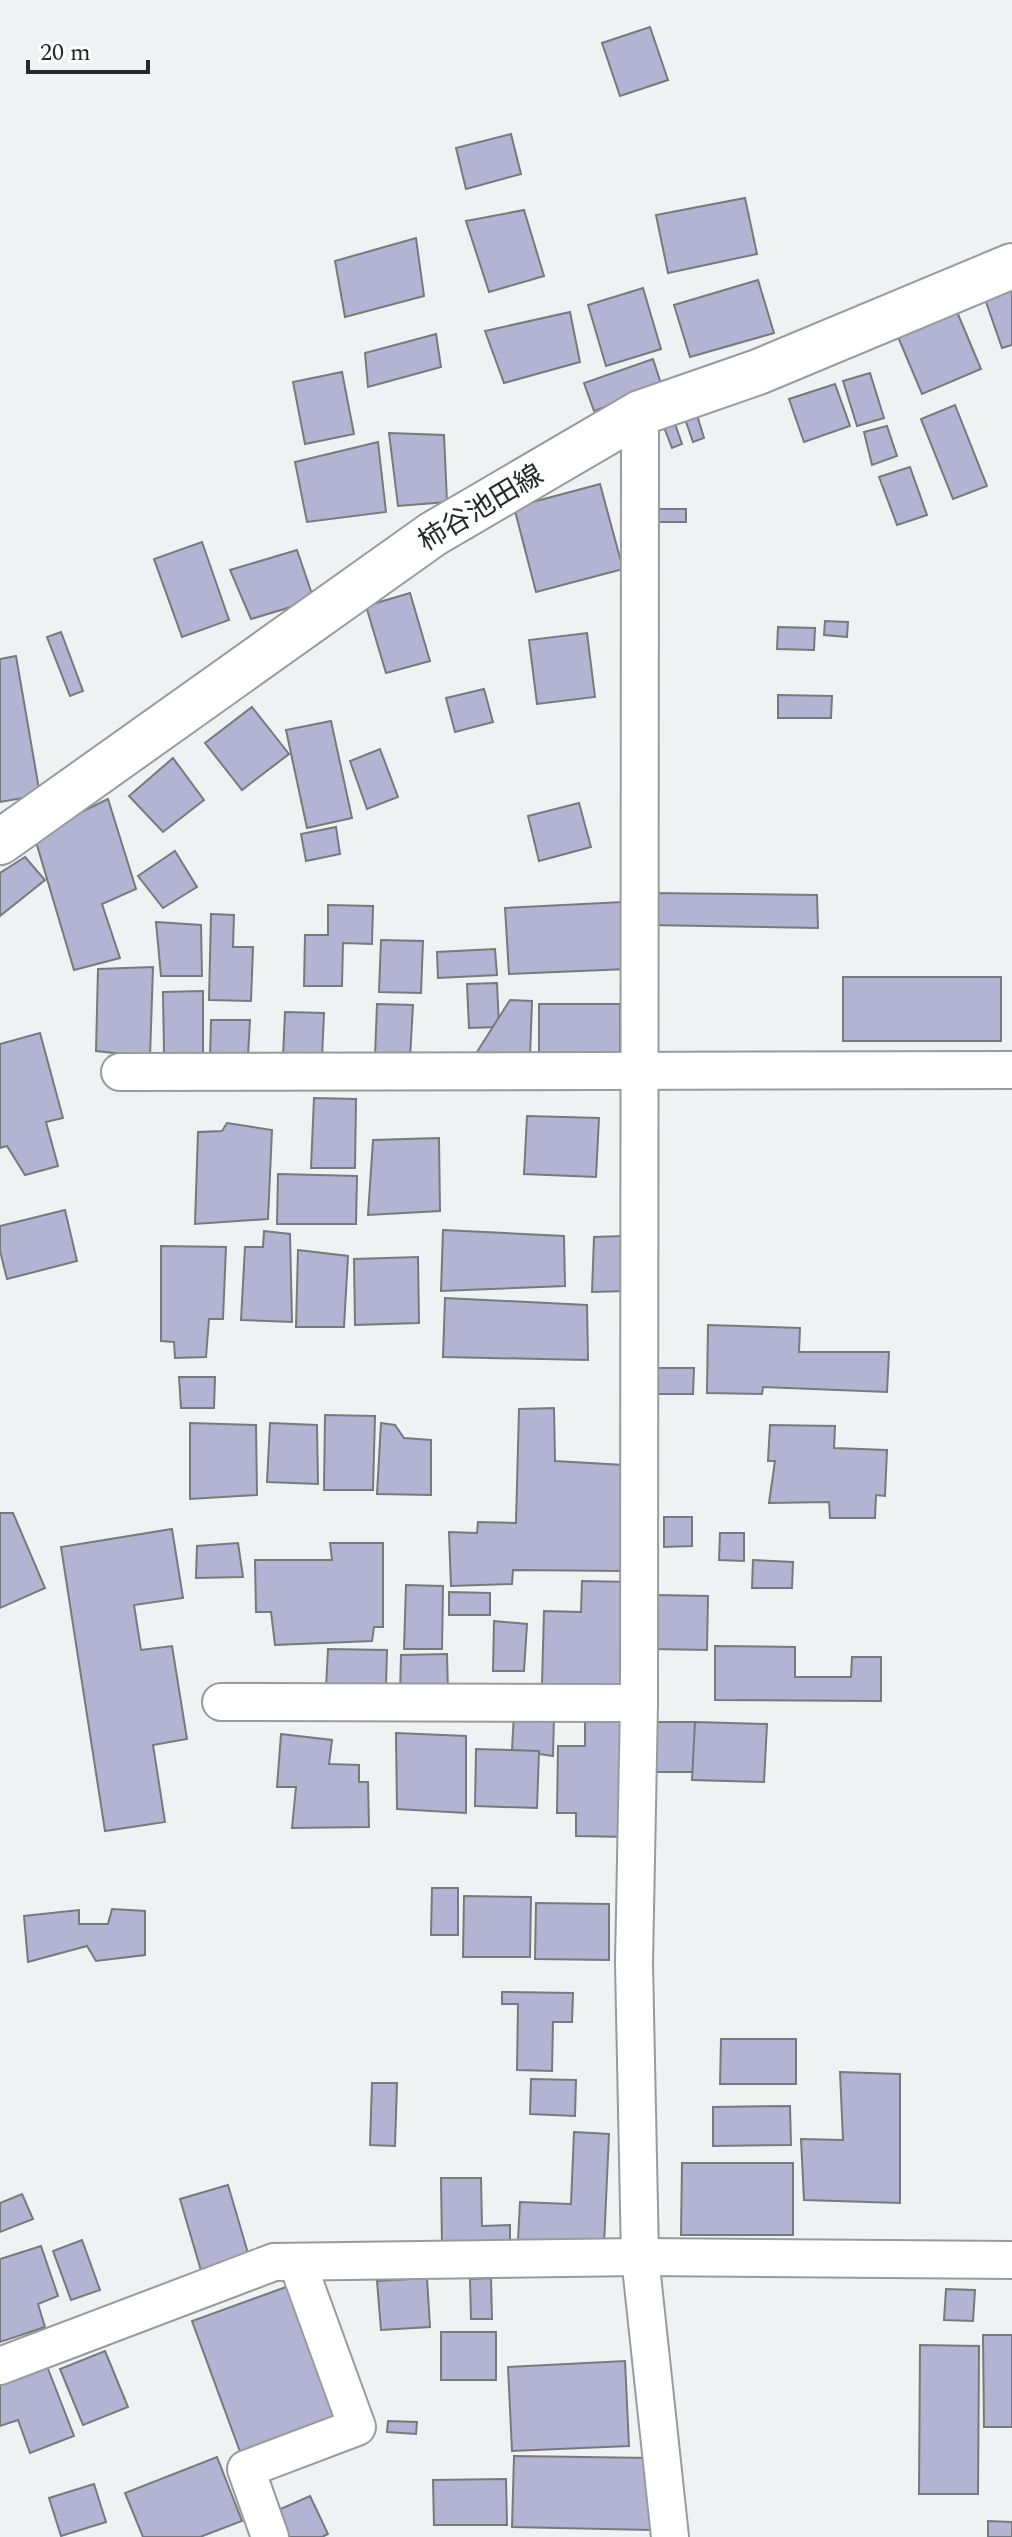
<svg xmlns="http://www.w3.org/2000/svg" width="1012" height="2537" viewBox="0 0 1012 2537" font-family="Spectral,'Noto Sans JP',serif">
  <rect width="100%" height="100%" fill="#f0f1f3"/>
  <!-- building -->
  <g fill="#b3b4d3" stroke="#78797a" stroke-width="2">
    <path d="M650,27L668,80L620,96L602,43Z"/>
    <path d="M511,134L521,174L466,189L456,148Z"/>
    <path d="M745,198L757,254L668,273L656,215Z"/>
    <path d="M524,210L544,276L489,292L466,221Z"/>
    <path d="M416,238L424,296L345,317L335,261Z"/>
    <path d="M758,280L774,333L690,357L674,305Z"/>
    <path d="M643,288L661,349L606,366L588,305Z"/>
    <path d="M1012,290V345L1002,348L985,299Z"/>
    <path d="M952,300L981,369L922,394L893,325Z"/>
    <path d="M570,312L580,362L504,383L485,331Z"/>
    <path d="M436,334L441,367L368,387L365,353Z"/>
    <path d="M653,359L662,387L594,411L584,383Z"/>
    <path d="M342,372L354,434L305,444L293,382Z"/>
    <path d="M870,373L884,418L857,426L843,381Z"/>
    <path d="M835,384L850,426L804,442L789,399Z"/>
    <path d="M955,405L987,486L953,499L921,419Z"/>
    <path d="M696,412L704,438L693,442L684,416Z"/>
    <path d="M673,418L682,444L672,448L662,422Z"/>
    <path d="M887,426L897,456L872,465L864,432Z"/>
    <path d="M389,433L444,435L447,502L398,506Z"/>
    <path d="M378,442L386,512L307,522L295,462Z"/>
    <path d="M910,467L927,515L897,525L879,477Z"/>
    <path d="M600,484L623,569L536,592L514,507Z"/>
    <rect x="658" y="509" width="28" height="13"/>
    <path d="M202,542L229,620L182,637L154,559Z"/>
    <path d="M297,550L314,600L251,619L230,570Z"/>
    <path d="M410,593L430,661L386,673L366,606Z"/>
    <path d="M825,621L848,622L847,637L824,635Z"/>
    <path d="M778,627L815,628L814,650L777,649Z"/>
    <path d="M61,632L83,691L70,696L47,637Z"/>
    <path d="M587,633L595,697L537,704L529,640Z"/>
    <path d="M16,656L40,795L0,802V659Z"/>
    <path d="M484,689L493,722L455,732L446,698Z"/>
    <path d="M778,695L832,696L831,718H778Z"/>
    <path d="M252,707L289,754L242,790L205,743Z"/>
    <path d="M331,721L352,818L307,828L286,730Z"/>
    <path d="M380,749L398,797L367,809L350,761Z"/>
    <path d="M173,758L204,800L163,832L129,796Z"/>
    <path d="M108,799L136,889L102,904L120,958L74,970L34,835Z"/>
    <path d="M579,803L591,847L539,861L528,816Z"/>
    <path d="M336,827L340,854L306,861L301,834Z"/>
    <path d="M175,851L197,887L163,908L138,876Z"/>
    <path d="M25,857L45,880L0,916V873Z"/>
    <path d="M650,893L817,895L818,928L648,925Z"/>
    <path d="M623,902L627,969L509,974L505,908Z"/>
    <path d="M328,905L373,906L372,944L343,943L342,986H304L305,935H328Z"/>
    <path d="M211,914L234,915L233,947H253L251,1001L209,1000Z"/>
    <path d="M156,922L201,925L202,976H161Z"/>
    <path d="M381,940L423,941L421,993L379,992Z"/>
    <path d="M495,949L497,975L438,978L437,952Z"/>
    <path d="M153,967L150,1057L96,1051L98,969Z"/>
    <rect x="843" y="977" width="158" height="64"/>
    <path d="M497,983L499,1027L469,1028L467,984Z"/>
    <path d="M203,991V1054L164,1053L163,992Z"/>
    <path d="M510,1000L532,1001L530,1057L475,1055Z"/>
    <path d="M377,1004L413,1005L410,1058L375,1057Z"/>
    <path d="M539,1004H620V1055L539,1056Z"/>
    <path d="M285,1012L324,1013L322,1058L283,1057Z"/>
    <path d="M211,1020H250L248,1056L210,1057Z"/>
    <path d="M40,1033L63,1118L46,1122L58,1166L25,1175L7,1146L0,1148V1044Z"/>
    <path d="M314,1098L356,1099L355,1168H311Z"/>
    <path d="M527,1116L599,1118L596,1177L524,1174Z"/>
    <path d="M227,1123L272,1130L268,1219L195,1224L198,1132L222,1131Z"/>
    <path d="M439,1138L440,1211L368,1215L373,1140Z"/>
    <path d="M278,1174L357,1176L356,1224H277Z"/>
    <path d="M65,1210L77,1261L7,1279L0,1251V1226Z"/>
    <path d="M443,1230L564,1236L565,1286L441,1291Z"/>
    <path d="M264,1231L290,1234L292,1322L241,1320L245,1247H263Z"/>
    <path d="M624,1236L626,1291L592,1292L594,1237Z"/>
    <path d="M161,1246L226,1247L223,1319H209L206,1357L175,1358L174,1342L161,1341Z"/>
    <path d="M298,1250L348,1256L344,1327H296Z"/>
    <path d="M418,1257L419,1323L355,1325L354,1259Z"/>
    <path d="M445,1298L587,1305L588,1360L443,1357Z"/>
    <path d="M708,1325L800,1328L799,1352H889L887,1392L763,1387L762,1394L707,1393Z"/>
    <path d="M657,1368H694L693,1394H656Z"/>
    <path d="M179,1377H215L214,1408H181Z"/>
    <path d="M554,1408L555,1461L624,1465V1571L513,1570L512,1584L451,1586L449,1532L477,1533L478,1522L516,1523L519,1409Z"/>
    <path d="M325,1415L375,1416L373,1490H324Z"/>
    <path d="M190,1423L256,1425L257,1495L190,1499Z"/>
    <path d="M270,1423L317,1425L318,1484L267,1482Z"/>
    <path d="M381,1423L395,1425L404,1438L431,1440V1495L377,1494Z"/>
    <path d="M770,1425L835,1426L834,1448L887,1450L885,1496L876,1495L875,1518H830L829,1502L769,1503L775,1461H768Z"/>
    <path d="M0,1513H13L45,1588L0,1608Z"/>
    <path d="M664,1517H692V1546L664,1547Z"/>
    <path d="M172,1529L183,1598L134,1605L141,1650L172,1646L187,1739L153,1745L165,1822L105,1831L61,1547Z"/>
    <path d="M720,1533H744V1561L719,1560Z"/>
    <path d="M238,1543L243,1577L196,1578L197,1546Z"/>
    <path d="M330,1543H383V1627H374L372,1641L275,1645L271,1612H256L255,1560H332Z"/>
    <path d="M753,1560L793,1562L792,1588H752Z"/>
    <path d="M582,1581L632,1582L629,1687L542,1684L544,1611L581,1612Z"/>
    <path d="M406,1585L443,1586L442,1649H404Z"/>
    <path d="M449,1592L490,1593V1615H449Z"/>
    <path d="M657,1595L708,1596L707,1650L655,1649Z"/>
    <path d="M494,1621L527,1624L524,1671H493Z"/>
    <path d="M715,1646L795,1647V1677H851L852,1657H881V1701L715,1700Z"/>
    <path d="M328,1649L387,1650L386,1686L326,1688Z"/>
    <path d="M447,1654L448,1692L400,1693L401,1655Z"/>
    <path d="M514,1713L554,1717L553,1756L512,1750Z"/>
    <path d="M585,1719H627V1837L576,1836V1813H557L558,1746H585Z"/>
    <path d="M655,1722H695L694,1772H654Z"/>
    <path d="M695,1722L767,1724L764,1782L692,1780Z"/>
    <path d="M396,1733L466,1736V1813L397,1809Z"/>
    <path d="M281,1734L332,1740L329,1764L359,1765V1782H368L369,1827L292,1828L296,1787H277Z"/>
    <path d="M476,1749L539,1751L537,1808L475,1806Z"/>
    <path d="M432,1888H458V1935H431Z"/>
    <path d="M464,1896L531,1897L530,1957H463Z"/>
    <path d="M536,1903L609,1904V1960L535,1959Z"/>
    <path d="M112,1909L145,1911V1955L96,1961L87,1946L28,1962L24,1916L79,1910V1924H108Z"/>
    <path d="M502,1992L573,1993L572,2022H553L552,2071L517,2070L518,2004H502Z"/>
    <path d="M721,2039H796V2084H720Z"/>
    <path d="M840,2072L900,2074V2203L804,2200L801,2139L843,2140Z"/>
    <path d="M531,2079L576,2080L575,2116L530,2114Z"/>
    <path d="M372,2083H397L395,2146L370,2145Z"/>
    <path d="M790,2106L791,2145L713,2146V2107Z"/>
    <path d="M574,2132L609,2134L604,2245L518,2240L520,2202L571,2204Z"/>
    <path d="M682,2163H793V2235H681Z"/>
    <path d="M441,2178H481L482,2226L510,2225V2244L442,2245Z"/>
    <path d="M228,2185L250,2260L202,2274L180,2199Z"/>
    <path d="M22,2194L33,2219L0,2232V2203Z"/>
    <path d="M82,2240L100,2290L71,2300L53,2251Z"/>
    <path d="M41,2246L58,2296L38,2304L45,2327L0,2342V2259Z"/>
    <path d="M427,2278L430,2327L381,2330L377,2281Z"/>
    <path d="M491,2278L492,2319H471L470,2279Z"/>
    <path d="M297,2283L347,2420L242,2457L192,2321Z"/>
    <path d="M946,2289L975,2290L973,2321L944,2320Z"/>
    <rect x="441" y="2332" width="55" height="48"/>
    <path d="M983,2335H1012V2427H984Z"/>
    <path d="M920,2345L979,2346L978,2494H919Z"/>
    <path d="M105,2351L128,2407L83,2425L60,2369Z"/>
    <path d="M45,2361L74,2436L30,2453L18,2420L0,2426V2378Z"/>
    <path d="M625,2361L629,2446L512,2451L508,2367Z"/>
    <path d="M388,2421L417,2422L416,2434L387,2432Z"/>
    <path d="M514,2456L653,2458L651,2530L512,2527Z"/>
    <path d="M217,2457L242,2521L200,2537H143L125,2493Z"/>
    <path d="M506,2479L507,2525H434L433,2480Z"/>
    <path d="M94,2484L106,2522L61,2536L49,2498Z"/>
    <path d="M310,2496L328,2534L322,2537H288L276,2511Z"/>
    <path d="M988,2521L1012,2522V2537H988Z"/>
  </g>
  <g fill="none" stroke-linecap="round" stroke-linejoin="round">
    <!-- street casing -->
    <g stroke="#999a9b" stroke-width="40">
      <g id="street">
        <path d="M640,413L639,1703L634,1963L640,2257L670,2537"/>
        <path d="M120,1072L1012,1070"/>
        <path d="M221,1702L639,1703"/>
        <path d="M0,2366L274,2262L640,2257L1012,2260"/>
        <path d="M270,2537L246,2469L357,2427L297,2262"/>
      </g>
    </g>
    <!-- secondary casing -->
    <g stroke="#999a9b" stroke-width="48">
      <path id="secondary" d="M0,842L433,534L640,413L758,372L1012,266"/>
    </g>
    <!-- street -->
    <use href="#street" stroke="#fff" stroke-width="36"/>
    <!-- secondary -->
    <use href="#secondary" stroke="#fff" stroke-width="44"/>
  </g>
  <g text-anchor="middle" stroke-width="6" stroke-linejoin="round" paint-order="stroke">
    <!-- street labels -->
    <g font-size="28" fill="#282829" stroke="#feffff">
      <text transform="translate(480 507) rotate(-31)" y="10">柿谷池田線</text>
    </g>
  </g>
  <!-- scale -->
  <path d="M28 60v12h120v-12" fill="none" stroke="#282829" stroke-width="4"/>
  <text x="40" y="60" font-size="24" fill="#282829" stroke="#feffff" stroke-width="6" paint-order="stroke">20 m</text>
</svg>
